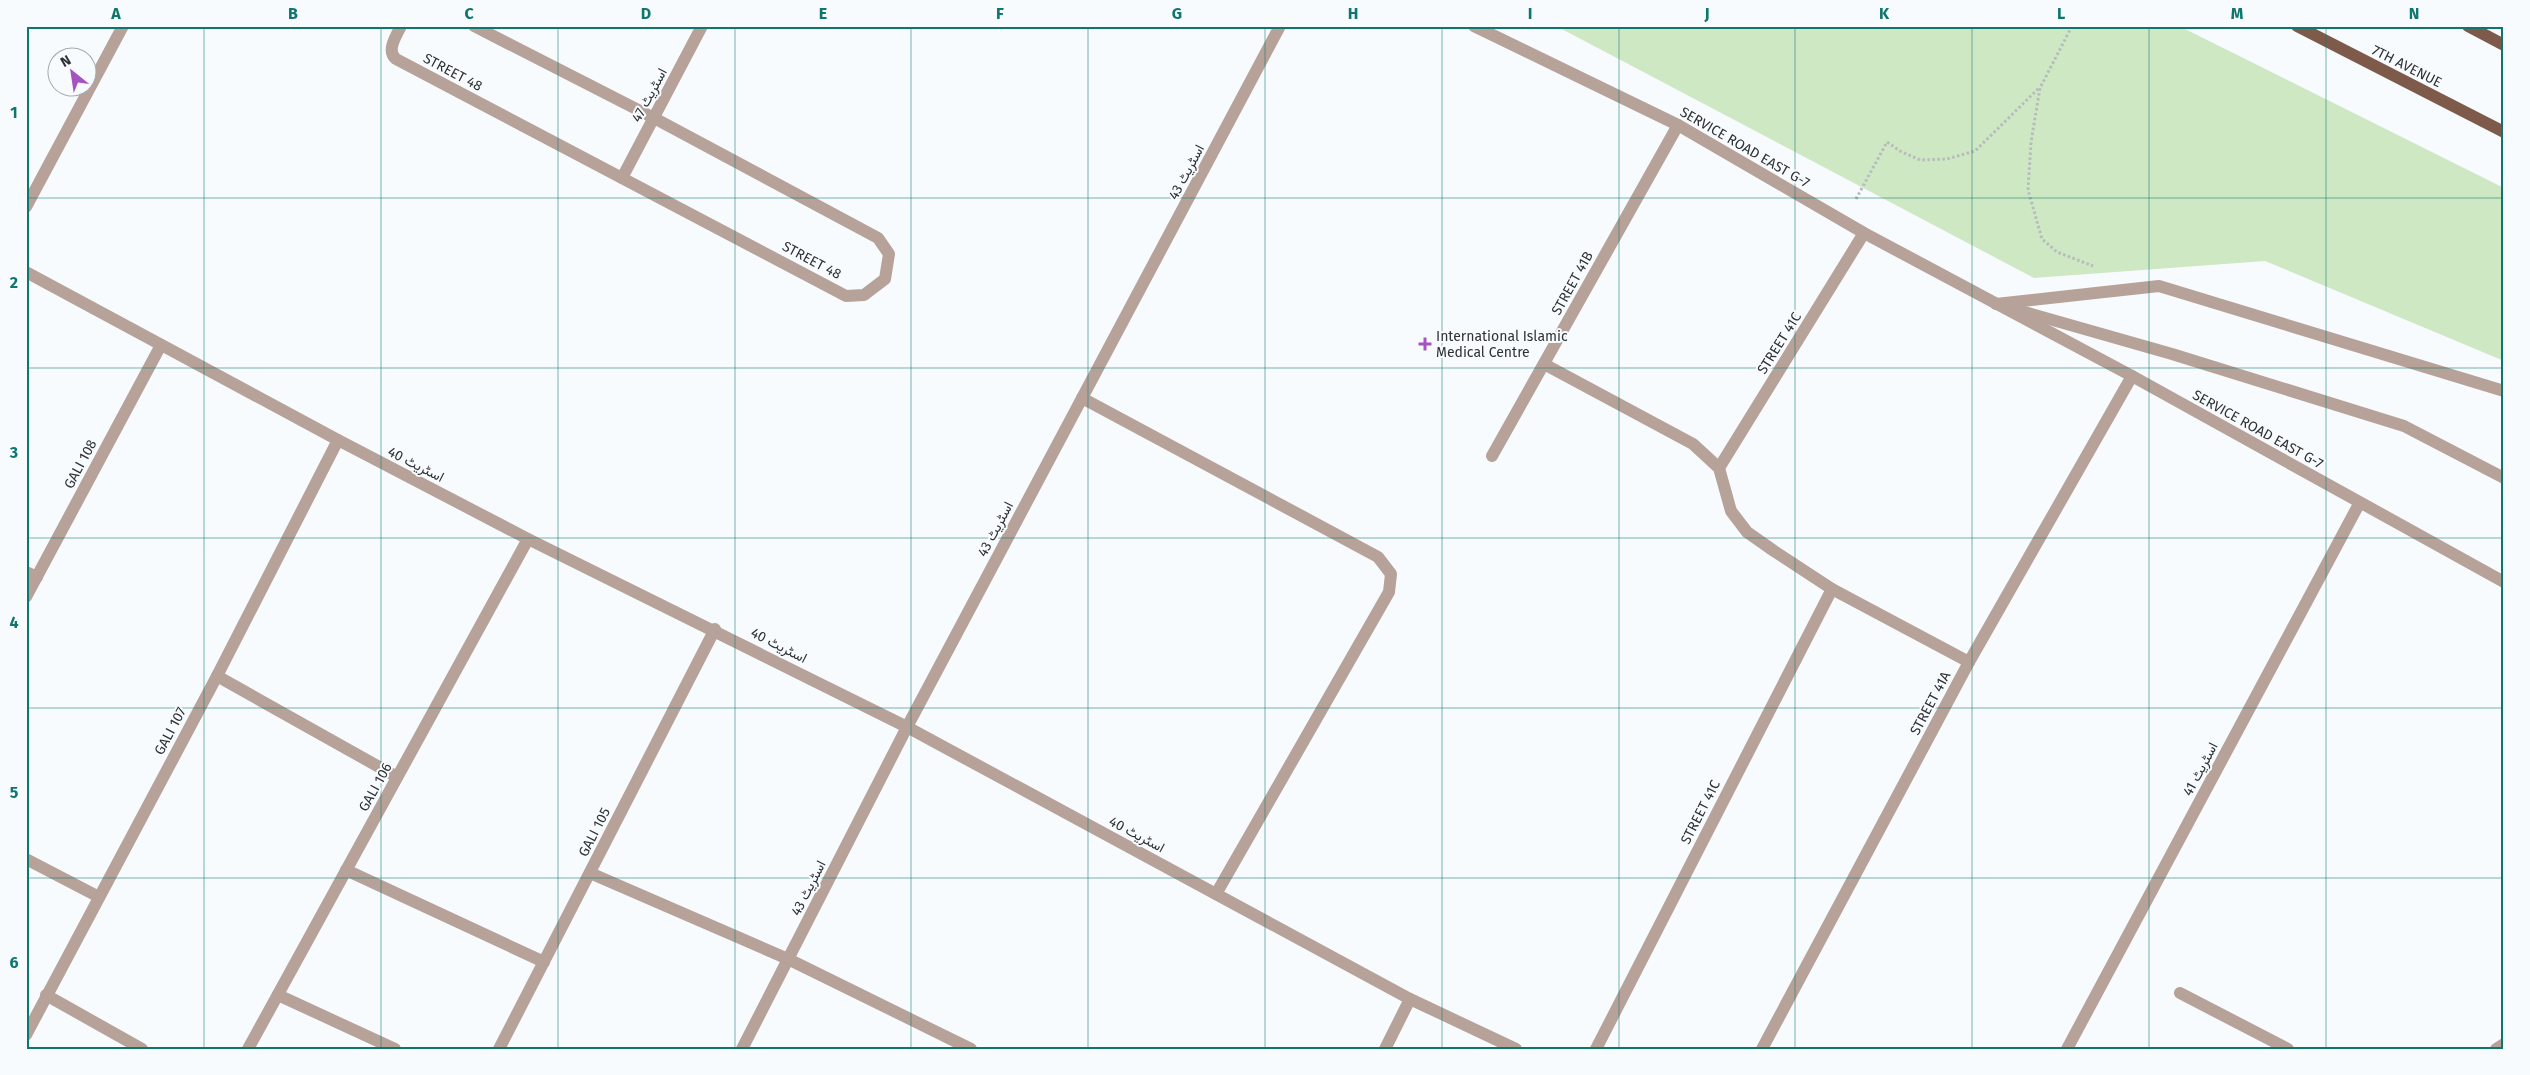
<svg xmlns="http://www.w3.org/2000/svg" width="2530" height="1075" viewBox="0 0 2530 1075" font-family="'Fira Sans',Vazirmatn,sans-serif">
  <rect width="100%" height="100%" fill="#f7fbfe"/>
  <!-- green -->
  <path fill="#cfe8c4" d="M1556,26H2179L2504,188V361L2265,261L2034,278Z"/>
  <g fill="none" stroke-linecap="round" stroke-linejoin="round">
    <!-- path -->
    <g stroke="#b7bbbd" stroke-width="3" stroke-dasharray="2.5 2.5" stroke-linecap="butt">
      <path d="M2072,26L2040,88L2031,142L2028,190L2042,239L2057,252L2093,266"/>
      <path d="M1856,199L1887,142L1900,151L1920,160L1947,159L1975,151L2039,88"/>
    </g>
    <!-- service -->
    <g stroke="#b7a299" stroke-width="12">
      <path d="M1996,304L2159,286L2504,391"/>
      <path d="M26,572L37,577"/>
      <path d="M217,676L397,777"/>
      <path d="M26,859L99,897"/>
      <path d="M346,870L544,962"/>
      <path d="M590,873L788,959L971,1049"/>
      <path d="M2180,993L2288,1049"/>
      <path d="M46,995L142,1049"/>
      <path d="M278,995L395,1049"/>
      <path d="M2496,1049L2504,1044"/>
    </g>
    <!-- minor -->
    <g stroke="#b7a299" stroke-width="12">
      <path d="M401,26C396,36 386,51 396,59L846,296L864,295L885,279L889,254L878,238L654,118L474,26"/>
      <path d="M1474,26L1678,125L1864,233L2132,376L2504,582"/>
      <path d="M622,178L702,26"/>
      <path d="M26,207L123,26"/>
      <path d="M26,272L338,440L528,539L907,727L1410,999L1516,1049"/>
      <path d="M2021,311L2172,354L2404,426L2504,478"/>
      <path d="M1544,364L1693,444L1719,468L1731,511L1747,532L1774,551L1832,589L1969,662"/>
      <path d="M1082,398L1378,557L1391,574L1389,592L1216,894"/>
      <path d="M1492,456L1678,125"/>
      <path d="M1719,468L1864,233"/>
      <path d="M26,597L161,345"/>
      <path d="M26,1035L217,676L338,440"/>
      <path d="M248,1049L528,539"/>
      <path d="M499,1049L715,629"/>
      <path d="M742,1049L907,727L1280,26"/>
      <path d="M1385,1049L1410,999"/>
      <path d="M1596,1049L1832,589"/>
      <path d="M1762,1049L1969,662L2132,376"/>
      <path d="M2067,1049L2359,504"/>
    </g>
    <!-- primary -->
    <g stroke="#7d5a4a" stroke-width="12">
      <path d="M2297,26L2504,132"/>
      <path d="M2468,26L2504,45"/>
    </g>
  </g>
  <!-- grid -->
  <path fill="none" stroke="#0f766e" stroke-width="1" stroke-opacity="0.55" d="M204,26V1049M381,26V1049M558,26V1049M735,26V1049M911,26V1049M1088,26V1049M1265,26V1049M1442,26V1049M1619,26V1049M1795,26V1049M1972,26V1049M2149,26V1049M2326,26V1049M26,198H2504M26,368H2504M26,538H2504M26,708H2504M26,878H2504"/>
  <!-- markers -->
  <path fill="#a652c0" stroke="#f7fbfe" stroke-width="2" d="M1422.5 336.5h5v5h5v5h-5v5h-5v-5h-5v-5h5z"/>
  <g text-anchor="middle" stroke-width="4" stroke-linejoin="round" paint-order="stroke">
    <!-- street labels -->
    <g font-size="14" fill="#2f3133" stroke="#f7fbfe">
      <text transform="translate(2407 66) rotate(27)" y="5">7TH AVENUE</text>
      <text transform="translate(453 72) rotate(28)" y="5">STREET 48</text>
      <text transform="translate(649 95) rotate(-62)" y="5">اسٹریٹ 47</text>
      <text transform="translate(1745 147) rotate(30)" y="5">SERVICE ROAD EAST G-7</text>
      <text transform="translate(1186 172) rotate(-62)" y="5">اسٹریٹ 43</text>
      <text transform="translate(812 260) rotate(28)" y="5">STREET 48</text>
      <text transform="translate(1572 283) rotate(-61)" y="5">STREET 41B</text>
      <text transform="translate(1779 343) rotate(-58)" y="5">STREET 41C</text>
      <text transform="translate(2258 429) rotate(29)" y="5">SERVICE ROAD EAST G-7</text>
      <text transform="translate(80 464) rotate(-62)" y="5">GALI 108</text>
      <text transform="translate(416 464) rotate(27)" y="5">اسٹریٹ 40</text>
      <text transform="translate(995 529) rotate(-62)" y="5">اسٹریٹ 43</text>
      <text transform="translate(779 645) rotate(27)" y="5">اسٹریٹ 40</text>
      <text transform="translate(1930 703) rotate(-62)" y="5">STREET 41A</text>
      <text transform="translate(170 731) rotate(-62)" y="5">GALI 107</text>
      <text transform="translate(2200 769) rotate(-62)" y="5">اسٹریٹ 41</text>
      <text transform="translate(375 787) rotate(-61)" y="5">GALI 106</text>
      <text transform="translate(1700 812) rotate(-63)" y="5">STREET 41C</text>
      <text transform="translate(594 832) rotate(-63)" y="5">GALI 105</text>
      <text transform="translate(1137 834) rotate(28)" y="5">اسٹریٹ 40</text>
      <text transform="translate(808 888) rotate(-63)" y="5">اسٹریٹ 43</text>
    </g>
    <!-- poi labels -->
    <g font-size="14" fill="#2f3133" stroke="#f7fbfe" text-anchor="start">
      <text x="1436" y="341">International Islamic<tspan x="1436" dy="16">Medical Centre</tspan></text>
    </g>
  </g>
  <!-- border -->
  <rect width="2530" height="1075" fill="none" stroke="#f7fbfe" stroke-width="55"/>
  <!-- north arrow -->
  <g transform="translate(72 72) rotate(330)"><circle r="24" fill="#f7fbfe" stroke="#a7aaad"/>
  <path d="M0-4L9 19L0 12L-9 19Z" fill="#a652c0"/>
  <text y="-8" font-size="14" font-weight="bold" text-anchor="middle" fill="#2f3133">N</text>
  </g>
  <rect x="28" y="28" width="2474" height="1020" fill="none" stroke="#0f766e" stroke-width="2"/>
  <g font-size="16" text-anchor="middle" font-weight="bold" fill="#0f766e">
    <text x="116" y="19">A</text>
    <text x="293" y="19">B</text>
    <text x="469" y="19">C</text>
    <text x="646" y="19">D</text>
    <text x="823" y="19">E</text>
    <text x="1000" y="19">F</text>
    <text x="1177" y="19">G</text>
    <text x="1353" y="19">H</text>
    <text x="1530" y="19">I</text>
    <text x="1707" y="19">J</text>
    <text x="1884" y="19">K</text>
    <text x="2061" y="19">L</text>
    <text x="2237" y="19">M</text>
    <text x="2414" y="19">N</text>
    <text x="14" y="118">1</text>
    <text x="14" y="288">2</text>
    <text x="14" y="458">3</text>
    <text x="14" y="628">4</text>
    <text x="14" y="798">5</text>
    <text x="14" y="968">6</text>
  </g>
</svg>
